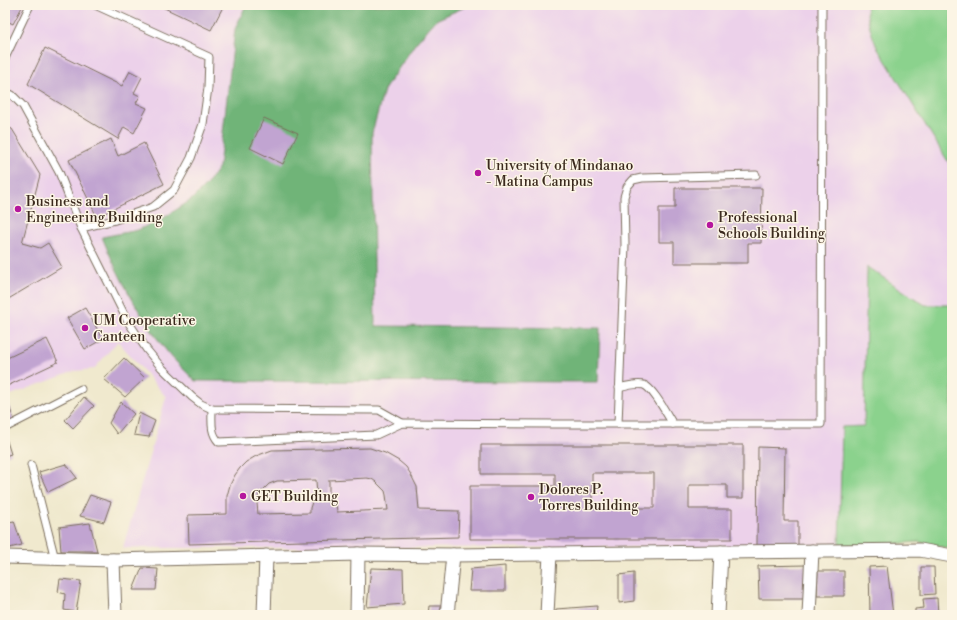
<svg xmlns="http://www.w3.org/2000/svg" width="957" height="620" viewBox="0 0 957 620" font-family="'Libre Bodoni',serif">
  <rect width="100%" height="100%" fill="#fcf5e5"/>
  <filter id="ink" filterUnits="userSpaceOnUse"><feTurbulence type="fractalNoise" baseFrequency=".025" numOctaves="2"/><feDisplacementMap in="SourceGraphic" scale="8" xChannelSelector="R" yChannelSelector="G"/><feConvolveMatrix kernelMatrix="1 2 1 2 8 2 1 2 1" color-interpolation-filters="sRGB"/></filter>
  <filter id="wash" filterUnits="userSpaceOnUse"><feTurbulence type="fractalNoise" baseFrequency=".012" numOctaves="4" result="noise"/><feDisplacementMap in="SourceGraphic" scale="16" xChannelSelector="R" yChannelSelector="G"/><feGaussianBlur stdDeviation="0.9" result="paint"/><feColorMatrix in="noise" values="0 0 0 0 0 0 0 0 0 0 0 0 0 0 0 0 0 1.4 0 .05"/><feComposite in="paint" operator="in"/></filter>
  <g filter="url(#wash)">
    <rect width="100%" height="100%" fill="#f0e9ce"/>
    <!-- built -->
    <path fill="#ecd1ea" d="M5,5H952V549L919,542L839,547L123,548L166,397L118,341L94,369L75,371L5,397Z"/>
    <!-- green -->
    <g fill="#8bd28d" stroke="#637e56">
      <path d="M866,5H952V168L876,45C871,32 867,19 866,5Z"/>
      <path d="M867,267L925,305H952V549L919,542L839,547L842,427L864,426Z"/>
    </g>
    <!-- forest -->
    <path fill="#70b478" stroke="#566f4b" d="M246,5H469L436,20L415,44L384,90L372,133L375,326L600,328L598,382L195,381C185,370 174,361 165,349C140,317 118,276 102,237L138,230L165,217L191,200L207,184L219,167L235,29Z"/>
    <g id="blocks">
      <!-- building -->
      <g fill="#c1a4d1" fill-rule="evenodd">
        <path d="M5,5H23L13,24L5,20Z"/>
        <path d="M158,5H224L211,30Z"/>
        <path d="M45,48L122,86L130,71L142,77L134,93L140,96L136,103L147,108L134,133L124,127L118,139L28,84Z"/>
        <path d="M264,118L298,133L283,164L250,148Z"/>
        <path d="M5,126L12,129L40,175L22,243L40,248L48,243L62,267L5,301Z"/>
        <path d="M111,139L118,156L144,143L164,184L97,217L69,160Z"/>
        <path d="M675,188H762L761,243H748V263H674V242H659V208H675Z"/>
        <path d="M85,308L103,339L85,349L67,318Z"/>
        <path d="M47,339L58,362L5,387V359Z"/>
        <path d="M124,358L145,378L125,397L104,379Z"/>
        <path d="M5,396L15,422L5,426Z"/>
        <path d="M84,397L94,406L73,428L65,420Z"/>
        <path d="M121,402L134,414L117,434L109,423Z"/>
        <path d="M139,413L155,421L149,437L134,435Z"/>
        <path d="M5,435L11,454L5,456Z"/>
        <path d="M481,445H743V498H727V485H689V509H732V539H470V486H555V474H481ZM592,473H654V508H592Z"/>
        <path d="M758,447L785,448L784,521H798V546H757Z"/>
        <path d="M370,448L385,453L399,461L406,467L410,473L417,487L419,510L459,511L458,537L189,544L188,515L227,514V496L230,485L235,475L240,468L246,462L256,456L272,450ZM367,478L372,479L376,482L385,491L386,495L388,510L337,512L336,503L329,496V480ZM316,480L317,497L312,502L310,508V513L258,514L257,503L259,495L264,489L269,484L277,481Z"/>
        <path d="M66,464L77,478L48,492L39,472Z"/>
        <path d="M90,495L111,502L104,522L80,516Z"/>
        <path d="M14,521L22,545L5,549V523Z"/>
        <path d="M90,523L97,551H61L59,527Z"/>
        <path d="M806,565L805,599H759L758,566Z"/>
        <path d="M505,566V591H469L471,569Z"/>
        <path d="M887,566L893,615H870V614L869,567Z"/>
        <path d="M921,567H934L935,594L921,595Z"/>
        <path d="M142,568L158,569L156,590H133Z"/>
        <path d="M371,568L403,569L404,604L367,607Z"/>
        <path d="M818,571H844V596H817Z"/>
        <path d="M634,573V601L619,603V575Z"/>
        <path d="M60,579L81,581L76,612L64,610L65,594L58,592Z"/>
        <path d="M937,598L938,615H915V609L924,608L923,599Z"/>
        <path d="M429,606H445V615H428Z"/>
        <path d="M597,606L596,615H556V609Z"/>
        <path d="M108,613L109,615H96V614Z"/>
      </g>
    </g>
  </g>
  <g filter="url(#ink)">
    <use href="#blocks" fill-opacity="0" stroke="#7a6d5c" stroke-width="1"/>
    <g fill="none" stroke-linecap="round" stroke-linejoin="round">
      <!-- lane casing -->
      <g stroke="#7a6d5c" stroke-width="9">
        <g id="lane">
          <path d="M5,58L30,5"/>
          <path d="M5,92L12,95L23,106L59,172L81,228L127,320L147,350L161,367L192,397L201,404L212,409L379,410L402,423"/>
          <path d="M81,228L115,220L153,207L174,190L191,158L203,124L208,88L209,57L95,5"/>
          <path d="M619,388C626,386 637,383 644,385C654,389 667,415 673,424"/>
          <path d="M212,409C212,421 210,433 219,442L376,435L402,423L553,424H821L822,5"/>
          <path d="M618,424L625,245L624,197L627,187L633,180L642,178L756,175"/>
          <path d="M5,428L81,389"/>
          <path d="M31,465L55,559"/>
        </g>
      </g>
      <!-- street casing -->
      <g stroke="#7a6d5c" stroke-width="15">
        <g id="street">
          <path d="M5,557L113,560L358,554L453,555L920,550L952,556"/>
          <path d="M113,560L115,615"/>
          <path d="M264,615L266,556"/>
          <path d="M357,615L358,554"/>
          <path d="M447,615L453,555"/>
          <path d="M547,615L550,554"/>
          <path d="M718,615L721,552"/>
          <path d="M809,615L812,551"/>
        </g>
      </g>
      <!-- lane -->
      <use href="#lane" stroke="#fff" stroke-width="7"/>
      <!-- street -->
      <use href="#street" stroke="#fff" stroke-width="13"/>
    </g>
  </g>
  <!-- markers -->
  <g fill="#b5179e" stroke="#fcf5e5" stroke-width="1.5">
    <circle cx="478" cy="173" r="4"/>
    <circle cx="18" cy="209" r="4"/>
    <circle cx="710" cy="225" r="4"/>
    <circle cx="85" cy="328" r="4"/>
    <circle cx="243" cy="496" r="4"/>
    <circle cx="531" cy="497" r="4"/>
  </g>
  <g text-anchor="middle" stroke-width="3" stroke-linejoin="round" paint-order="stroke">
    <!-- poi labels -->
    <g font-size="14" fill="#3b2a1e" stroke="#fcf5e5" text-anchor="start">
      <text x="486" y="170">University of Mindanao<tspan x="486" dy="16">- Matina Campus</tspan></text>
      <text x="26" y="206">Business and<tspan x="26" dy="16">Engineering Building</tspan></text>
      <text x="718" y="222">Professional<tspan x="718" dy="16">Schools Building</tspan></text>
      <text x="93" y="325">UM Cooperative<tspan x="93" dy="16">Canteen</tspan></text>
      <text x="539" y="494">Dolores P.<tspan x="539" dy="16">Torres Building</tspan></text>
      <text x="251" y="501">GET Building</text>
    </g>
  </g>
  <!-- margin -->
  <rect width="957" height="620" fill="none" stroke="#fcf5e5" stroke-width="20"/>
</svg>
